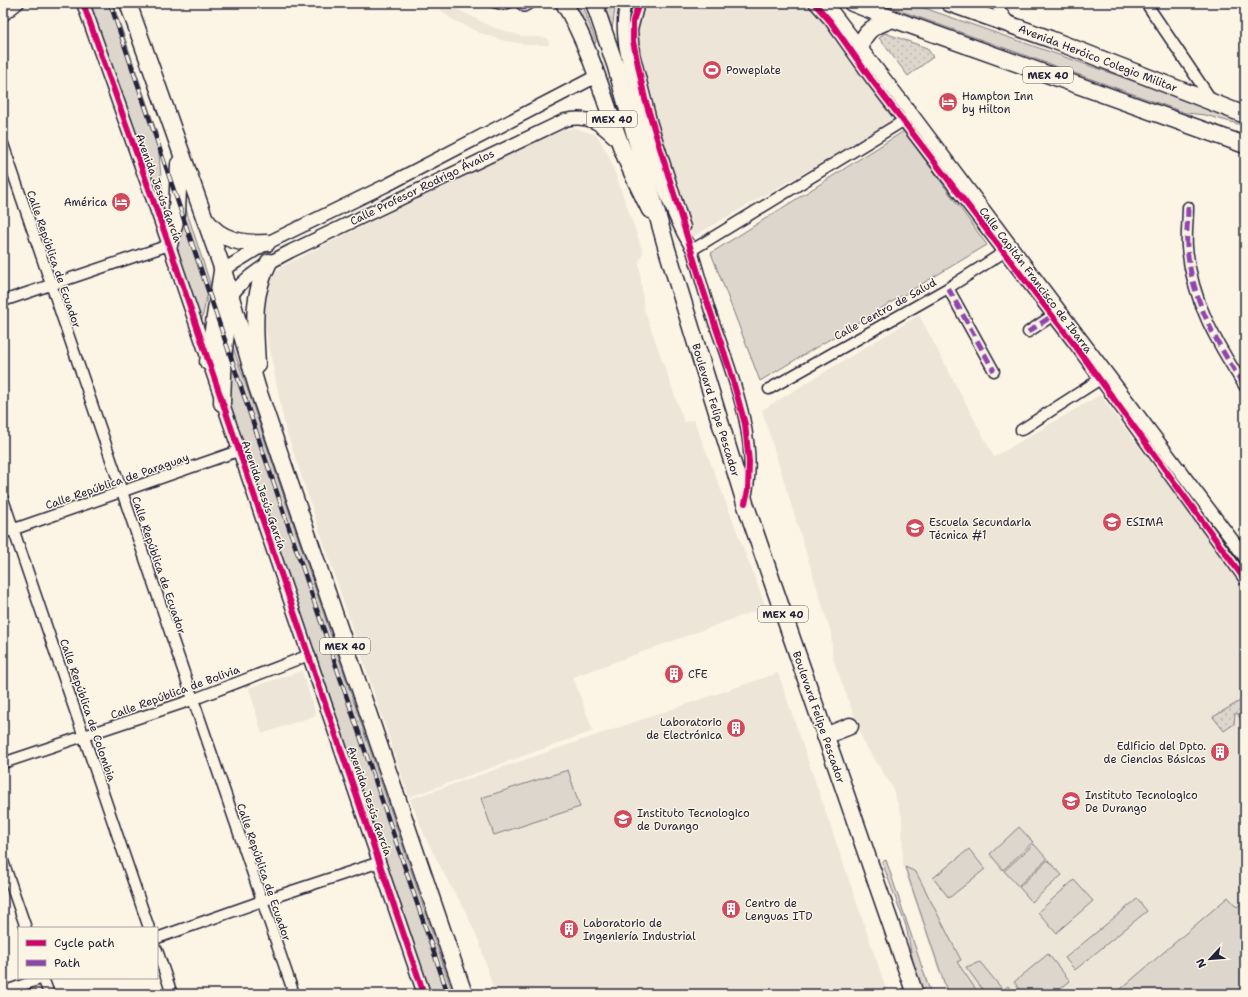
<svg xmlns="http://www.w3.org/2000/svg" width="1248" height="997" viewBox="0 0 1248 997" font-family="'Shantell Sans',sans-serif">
  <defs>
    <pattern id="park-dots" width="8" height="8" patternUnits="userSpaceOnUse"><rect width="8" height="8" fill="#dcd6cc"/><path d="M2 2h.1M6 6h.1" fill="none" stroke="#bcb7b0" stroke-width="1.8" stroke-linecap="round"/></pattern>
  </defs>
  <rect width="100%" height="100%" fill="#fcf5e5"/>
  <filter id="ink" filterUnits="userSpaceOnUse"><feTurbulence type="fractalNoise" baseFrequency=".025" numOctaves="2"/><feDisplacementMap in="SourceGraphic" scale="8" xChannelSelector="R" yChannelSelector="G"/><feConvolveMatrix kernelMatrix="1 2 1 2 8 2 1 2 1" color-interpolation-filters="sRGB"/></filter>
  <g filter="url(#ink)">
    <!-- built -->
    <g fill="#ece5d8">
      <path d="M433,3H445L492,27L521,36L548,38L549,45H531L505,41L480,33L450,18Z"/>
      <path d="M644,3H796L817,11L895,120L692,237L663,143L636,49L637,19Z"/>
      <path d="M575,128L597,135L609,156L643,252L639,262L644,309L684,422L694,420L766,607L573,677L593,731L409,797L285,427L263,315L262,299L268,281L273,273L283,266L553,131Z"/>
      <path d="M919,315L994,457L1100,395L1245,587V994H946L903,866L902,816L892,786L865,745L833,659L831,633L762,410Z"/>
      <path d="M302,671L316,715L262,734L249,688Z"/>
      <path d="M778,673L888,994H495L479,941L462,904L451,887L426,839L410,799Z"/>
    </g>
    <!-- grass -->
    <g fill="#dcd6cc" stroke="#7f7c84">
      <path d="M86,3H113L157,133L166,231Z"/>
      <path d="M879,3H910L1245,120V126L1205,115L1186,113Z"/>
      <path d="M904,131L987,245L760,381L711,253Z"/>
      <path d="M184,203L210,283L201,323L186,291L177,247Z"/>
      <path d="M229,335L453,994H431L230,403Z"/>
      <path d="M568,770L580,807L494,835L481,798Z"/>
      <path d="M1019,827L1033,842L1003,870L990,854Z"/>
      <path d="M1034,844L1047,859L1018,886L1004,871Z"/>
      <path d="M969,849L985,869L949,898L933,878Z"/>
      <path d="M886,860L931,994H923L914,967L906,926L882,862Z"/>
      <path d="M1048,860L1062,875L1032,902L1019,887Z"/>
      <path d="M905,867L916,872L961,960L957,962L979,994H948Z"/>
      <path d="M1074,880L1093,901L1056,933L1038,912Z"/>
      <path d="M1228,897L1237,907L1245,901V994H1115Z"/>
      <path d="M1137,899L1147,911L1075,970L1065,958Z"/>
      <path d="M1048,954L1070,981L1054,994H1024L1014,982Z"/>
      <path d="M980,962L1003,990L1008,986L1014,994H986L966,967Z"/>
    </g>
    <!-- park -->
    <g fill="url(#park-dots)" stroke="#7f7c84">
      <path d="M571,3H582L596,42L592,49Z"/>
      <path d="M603,3H616L612,29Z"/>
      <path d="M885,33L927,48L933,57L908,76L879,38Z"/>
      <path d="M1245,698V723L1244,724L1237,713L1235,714L1234,724L1224,731L1213,717Z"/>
    </g>
    <g fill="none" stroke-linecap="round" stroke-linejoin="round">
      <!-- pedestrian casing -->
      <g stroke="#22223b" stroke-width="10">
        <g id="pedestrian">
          <path d="M492,3L503,6L512,3"/>
          <path d="M518,3L524,8L534,3"/>
        </g>
      </g>
      <!-- minor casing -->
      <g stroke="#22223b" stroke-width="13">
        <g id="minor">
          <path d="M626,3C617,34 629,66 637,96C650,148 663,204 692,250L908,118"/>
          <path d="M639,3L632,30L634,53L652,124L685,227"/>
          <path d="M814,3L830,21L871,79L1074,344L1245,580"/>
          <path d="M995,3L1010,24"/>
          <path d="M1146,3L1213,102"/>
          <path d="M3,16L19,3"/>
          <path d="M3,144L294,994"/>
          <path d="M1188,207C1188,220 1186,234 1187,247C1192,301 1216,342 1245,387"/>
          <path d="M690,244C697,266 703,289 710,311C729,367 762,442 745,501"/>
          <path d="M948,288L994,371"/>
          <path d="M3,301L169,245"/>
          <path d="M1028,332L1052,316"/>
          <path d="M769,389L948,288L1009,249"/>
          <path d="M1021,430L1105,376"/>
          <path d="M3,499L149,928"/>
          <path d="M3,533L238,451"/>
          <path d="M3,763L192,700L309,655"/>
          <path d="M3,861L26,928"/>
          <path d="M157,938L262,901L380,862"/>
          <path d="M157,950L172,994"/>
          <path d="M43,978L49,994"/>
          <path d="M3,992L43,978"/>
        </g>
      </g>
      <!-- tertiary casing -->
      <g stroke="#22223b" stroke-width="15">
        <g id="tertiary">
          <path d="M83,3L169,245L424,994"/>
          <path d="M826,3L912,114L1245,557"/>
          <path d="M223,270L267,243L389,184L597,76"/>
          <path d="M231,296C246,275 268,263 291,251L565,120C591,114 601,125 619,142"/>
        </g>
      </g>
      <!-- primary casing -->
      <g stroke="#22223b" stroke-width="19">
        <g id="primary">
          <path d="M128,3L223,270L257,387L464,994"/>
          <path d="M564,3C590,46 603,96 620,143C628,166 639,188 650,210"/>
          <path d="M594,3L616,67L666,246L745,503L915,994"/>
          <path d="M852,3L893,19L1245,145"/>
          <path d="M949,3L1050,39L1245,115"/>
          <path d="M861,49C862,30 877,25 893,19"/>
          <path d="M206,220C220,241 244,244 267,243"/>
          <path d="M169,245L177,213L179,164"/>
          <path d="M208,362L222,271"/>
          <path d="M257,364C255,327 251,296 269,262"/>
          <path d="M222,403L224,349L230,301"/>
          <path d="M825,736L850,726"/>
        </g>
      </g>
      <!-- pedestrian -->
      <use href="#pedestrian" stroke="#fcf5e5" stroke-width="7"/>
      <!-- minor -->
      <use href="#minor" stroke="#fcf5e5" stroke-width="10"/>
      <!-- tertiary -->
      <use href="#tertiary" stroke="#fcf5e5" stroke-width="12"/>
      <!-- primary -->
      <use href="#primary" stroke="#fcf5e5" stroke-width="16"/>
      <!-- rail casing -->
      <g stroke="#22223b" stroke-width="4.5">
        <path id="rail" d="M110,3L448,994"/>
      </g>
      <!-- rail -->
      <use href="#rail" stroke="#fcf5e5" stroke-width="3" stroke-dasharray="9" stroke-linecap="butt"/>
      <!-- quiet -->
      <g stroke="#8e44ad" stroke-width="5" stroke-dasharray="10 5" stroke-linecap="butt">
        <path d="M492,3L503,6L512,3"/>
        <path d="M518,3L524,8L534,3"/>
        <path d="M1188,207C1188,220 1186,234 1187,247C1192,301 1216,342 1245,387"/>
        <path d="M948,288L994,371"/>
        <path d="M1028,332L1052,316"/>
      </g>
      <!-- cycleway casing -->
      <g stroke="#fcf5e5" stroke-width="8">
        <g id="cycleway">
          <path d="M83,3L169,245L424,994"/>
          <path d="M639,3L633,21V41L645,99L703,289L730,370L745,424L749,462L748,491L745,503"/>
          <path d="M814,3L830,21L871,79L1074,344L1245,580"/>
        </g>
      </g>
      <!-- cycleway -->
      <use href="#cycleway" stroke="#d6006c" stroke-width="6"/>
    </g>
  </g>
  <!-- icons -->
  <defs>
    <g id="stadium-disc" transform="scale(1)"><circle r="9.5" fill="#d1495b" stroke="#fcf5e5"/><path d="M0-5a6.5 5 0 1 0 0 10a6.5 5 0 1 0 0-10ZM-3.5-1.8h7v3.6h-7Z" fill="#fff"/></g>
    <g id="hotel-disc" transform="scale(1)"><circle r="9.5" fill="#d1495b" stroke="#fcf5e5"/><path d="M-6-4.5h1.5V1H6V5H4.5V3h-9V5H-6ZM-4 0a1.8 1.8 0 1 1 3.6 0ZM.5 0V-2.5h3Q6-2.5 6 0Z" fill="#fff"/></g>
    <g id="school-disc" transform="scale(1)"><circle r="9.5" fill="#d1495b" stroke="#fcf5e5"/><path d="M0-5L7-2L0 1L-7-2ZM-4 1L0 2.5L4 1V4Q0 6-4 4Z" fill="#fff"/></g>
    <g id="building-disc" transform="scale(1)"><circle r="9.5" fill="#d1495b" stroke="#fcf5e5"/><path d="M-4-6H4V6H1V3H-1V6H-4ZM-2.5-4.3h1.7v1.8h-1.7ZM.8-4.3h1.7v1.8H.8ZM-2.5-1h1.7V.8h-1.7ZM.8-1h1.7V.8H.8Z" fill="#fff"/></g>
    <g id="university-disc" transform="scale(1)"><circle r="9.5" fill="#d1495b" stroke="#fcf5e5"/><path d="M0-5L7-2L0 1L-7-2ZM-4 1L0 2.5L4 1V4Q0 6-4 4Z" fill="#fff"/></g>
  </defs>
  <g fill-rule="evenodd">
    <use href="#stadium-disc" x="712" y="70"/>
    <use href="#hotel-disc" x="948" y="102"/>
    <use href="#hotel-disc" x="121" y="202"/>
    <use href="#school-disc" x="1112" y="522"/>
    <use href="#school-disc" x="915" y="528"/>
    <use href="#building-disc" x="674" y="674"/>
    <use href="#building-disc" x="736" y="728"/>
    <use href="#building-disc" x="1220" y="752"/>
    <use href="#university-disc" x="1071" y="801"/>
    <use href="#university-disc" x="623" y="819"/>
    <use href="#building-disc" x="731" y="909"/>
    <use href="#building-disc" x="569" y="929"/>
  </g>
  <g text-anchor="middle" stroke-width="3" stroke-linejoin="round" paint-order="stroke">
    <!-- shield labels -->
    <g fill="#fcf5e5" stroke="#63616e" stroke-width="1">
      <rect x="1023" y="67" width="50" height="16" rx="3"/>
      <rect x="587" y="111" width="50" height="16" rx="3"/>
      <rect x="758" y="606" width="50" height="16" rx="3"/>
      <rect x="320" y="638" width="50" height="16" rx="3"/>
    </g>
    <g font-size="10" font-weight="bold" fill="#22223b">
      <text x="1048" y="79">MEX 40</text>
      <text x="612" y="123">MEX 40</text>
      <text x="783" y="618">MEX 40</text>
      <text x="345" y="650">MEX 40</text>
    </g>
    <!-- street labels -->
    <g font-size="11" fill="#22223b" stroke="#fcf5e5">
      <text transform="translate(1098 58) rotate(21)" y="4">Avenida Heróico Colegio Militar</text>
      <text transform="translate(422 187) rotate(-26)" y="4">Calle Profesor Rodrigo Ávalos</text>
      <text transform="translate(159 188) rotate(70)" y="4">Avenida Jesús García</text>
      <text transform="translate(54 259) rotate(71)" y="4">Calle República de Ecuador</text>
      <text transform="translate(1036 280) rotate(53)" y="4">Calle Capitán Francisco de Ibarra</text>
      <text transform="translate(885 309) rotate(-29)" y="4">Calle Centro de Salud</text>
      <text transform="translate(716 410) rotate(73)" y="4">Boulevard Felipe Pescador</text>
      <text transform="translate(117 481) rotate(-19)" y="4">Calle República de Paraguay</text>
      <text transform="translate(264 495) rotate(71)" y="4">Avenida Jesús García</text>
      <text transform="translate(159 565) rotate(71)" y="4">Calle República de Ecuador</text>
      <text transform="translate(175 692) rotate(-20)" y="4">Calle República de Bolivia</text>
      <text transform="translate(88 710) rotate(71)" y="4">Calle República de Colombia</text>
      <text transform="translate(819 717) rotate(71)" y="4">Boulevard Felipe Pescador</text>
      <text transform="translate(370 801) rotate(71)" y="4">Avenida Jesús García</text>
      <text transform="translate(264 872) rotate(71)" y="4">Calle República de Ecuador</text>
    </g>
    <!-- poi labels -->
    <g font-size="11" fill="#22223b" stroke="#fcf5e5" text-anchor="start">
      <text x="726" y="74">Poweplate</text>
      <text x="962" y="100">Hampton Inn<tspan x="962" dy="13">by Hilton</tspan></text>
      <text x="107" y="206" text-anchor="end">América</text>
      <text x="929" y="526">Escuela Secundaria<tspan x="929" dy="13">Técnica #1</tspan></text>
      <text x="1126" y="526">ESIMA</text>
      <text x="688" y="678">CFE</text>
      <text x="722" y="726" text-anchor="end">Laboratorio<tspan x="722" dy="13">de Electrónica</tspan></text>
      <text x="1206" y="750" text-anchor="end">Edificio del Dpto.<tspan x="1206" dy="13">de Ciencias Básicas</tspan></text>
      <text x="1085" y="799">Instituto Tecnologico<tspan x="1085" dy="13">De Durango</tspan></text>
      <text x="637" y="817">Instituto Tecnologico<tspan x="637" dy="13">de Durango</tspan></text>
      <text x="745" y="907">Centro de<tspan x="745" dy="13">Lenguas ITD</tspan></text>
      <text x="583" y="927">Laboratorio de<tspan x="583" dy="13">Ingeniería Industrial</tspan></text>
    </g>
  </g>
  <!-- margin -->
  <rect width="1248" height="997" fill="none" stroke="#fcf5e5" stroke-width="16"/>
  <rect x="8" y="8" width="1232" height="981" fill="none" stroke="#22223b" stroke-width="1.5" filter="url(#ink)"/>
  <!-- legend -->
  <rect x="18" y="927" width="140" height="52" fill="#fcf5e5" stroke="#a5a1a1"/>
  <rect x="26" y="940" width="20" height="6" fill="#d6006c" stroke="#a5a1a1"/>
  <text x="54" y="947" font-size="12" fill="#22223b">Cycle path</text>
  <rect x="26" y="960" width="20" height="6" fill="#8e44ad" stroke="#a5a1a1"/>
  <text x="54" y="967" font-size="12" fill="#22223b">Path</text>
  <!-- north arrow -->
  <g transform="translate(1210 959) rotate(244)" stroke="#fcf5e5" stroke-width="3" paint-order="stroke">
  <path d="M0-3L7 15L0 10L-7 15Z" fill="#22223b"/>
  <text y="-6" font-size="11" font-weight="bold" text-anchor="middle" fill="#22223b">N</text>
  </g>
</svg>
